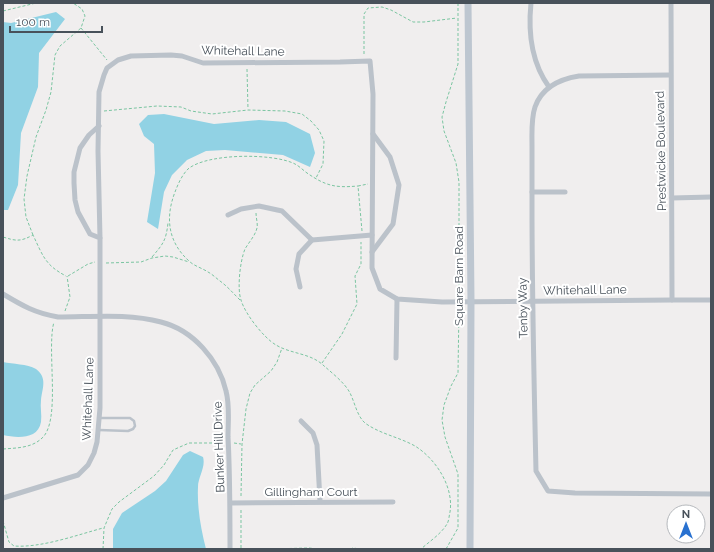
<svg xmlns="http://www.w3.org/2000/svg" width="714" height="552" viewBox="0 0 714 552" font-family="Raleway,sans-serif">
  <rect width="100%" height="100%" fill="#f0eeee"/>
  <!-- water -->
  <g fill="#91d2e4">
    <path d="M56,12L65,19L39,53L38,87L21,133L18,185L8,210H3V22L11,23Z"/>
    <path d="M164,114L214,124L259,120L286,122L310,134L315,153L310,167L283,155L225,150L206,151L187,160L172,175L164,192L158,229L147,222L155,173L154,144L144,136L139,124L148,115Z"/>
    <path d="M3,362C13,364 27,364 36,369C48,378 42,389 41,400C40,407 42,415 41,422C38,440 16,438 3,435Z"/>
    <path d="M190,451L203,457C206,467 198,477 198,487C197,508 201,529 206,549H113V529L122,513L155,491L166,481L183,455Z"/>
  </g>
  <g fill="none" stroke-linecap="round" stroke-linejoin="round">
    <!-- path -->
    <g stroke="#7bc5a1" stroke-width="1" stroke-dasharray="3 2" stroke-linecap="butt">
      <path d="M458,3V64L446,102L442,117L444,131L456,163L459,182V296"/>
      <path d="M3,11L36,3"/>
      <path d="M81,28L107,60"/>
      <path d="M364,54V14L368,8L382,7L391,10L413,22H424L457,18"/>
      <path d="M247,69L248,109"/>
      <path d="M104,111L157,106L181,107L191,111L212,114L248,110L285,111L302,114L311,121L319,130L324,141L323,164L316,178"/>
      <path d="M256,213C256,218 258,224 257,228C255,236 249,242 245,249C240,261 237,289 241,300C245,314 264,338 276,345C291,354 310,353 323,365C332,373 345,383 350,393C355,403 357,416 365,423C380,434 399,437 415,446C436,459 454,487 450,512C449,516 449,521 447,524C441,534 430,541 421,549"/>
      <path d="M362,231L358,186L368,184"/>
      <path d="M33,235L26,217L24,199L27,176L36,137L46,110L51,92L55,55L60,46L81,28L85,16L82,9L73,3"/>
      <path d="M3,237C16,241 20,242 33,235C43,256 45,265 66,276"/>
      <path d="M152,257C163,244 166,241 168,223"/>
      <path d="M106,263L141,262L152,258L165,256L173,257L189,262"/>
      <path d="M68,276L88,264L95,262"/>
      <path d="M240,300C233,293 227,286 220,281C216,278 212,274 208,272C202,268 194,266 189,261C168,242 165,218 175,192C178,184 182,175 188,169C207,153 274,153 295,164C299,166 303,170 307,173C326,186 335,188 358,186"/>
      <path d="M65,311L70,297L67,276"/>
      <path d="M322,363L342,334L357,304L355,276L361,264V242"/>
      <path d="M234,443L241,444"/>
      <path d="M3,449C16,448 31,448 41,439C62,423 46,349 54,322"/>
      <path d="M241,496L242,444L246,409L250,393L255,385L271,371L277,362L282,348"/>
      <path d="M241,510V549"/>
      <path d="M3,521L9,542L14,546C41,548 77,535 103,528"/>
      <path d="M103,549L104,528L112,509L119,502L154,476L164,465L173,450L189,443H223"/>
      <path d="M269,549L309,548L317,549"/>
      <path d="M350,549L353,548L360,549"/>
      <path d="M446,549L458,528V474L445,437L442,420L444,405L451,386L458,373L459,307"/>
    </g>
    <!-- lane -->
    <path stroke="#bbc2ca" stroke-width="2.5" d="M99,430L128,431L133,429L135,426L134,421L130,418H100"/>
    <!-- street -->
    <g stroke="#bbc2ca" stroke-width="5">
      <path d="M531,3C528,32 531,62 549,87"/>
      <path d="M671,3L672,300"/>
      <path d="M670,75L579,76C560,79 542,87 535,107C531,119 532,133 532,146C532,166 532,187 532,207C532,295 534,383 536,471L548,491L575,493L711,494"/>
      <path d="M532,192H565"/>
      <path d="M672,198L711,197"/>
      <path d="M228,215L241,209L259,206L282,211L312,240"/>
      <path d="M100,238L98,151L99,92L104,75L107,68L118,60L131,56L171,55L182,56L203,63L340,62L370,61L373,94L372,268L380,289L397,299L442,302L672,300H711"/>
      <path d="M372,252L393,224L399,185L390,157L373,134"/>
      <path d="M300,287L296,269L299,254L312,240L372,235"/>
      <path d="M3,294C23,306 35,313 58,317C92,317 128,313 161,322C193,330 219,360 226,391C230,406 228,422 228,437C230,474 230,512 230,549"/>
      <path d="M396,358L397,299"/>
      <path d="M301,421L313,433L317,445L320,501"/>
      <path d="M3,498L78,475L88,465L94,453L97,442L100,408V238L90,234L78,212L75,200L74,183V172L80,148L89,135L99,126"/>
      <path d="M231,503L393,502"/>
    </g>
    <!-- secondary -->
    <path stroke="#bdc6d0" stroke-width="7" d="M468,3L471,301L470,549"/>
  </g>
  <g text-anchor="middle" stroke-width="4" stroke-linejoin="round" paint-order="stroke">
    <!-- street labels -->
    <g font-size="12" fill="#48515a" stroke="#fff">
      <text transform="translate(243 51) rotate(1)" y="4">Whitehall Lane</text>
      <text transform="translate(661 151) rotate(-91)" y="4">Prestwicke Boulevard</text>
      <text transform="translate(459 276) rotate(-90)" y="4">Square Barn Road</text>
      <text transform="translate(585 290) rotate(-1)" y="4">Whitehall Lane</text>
      <text transform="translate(523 308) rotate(-91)" y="4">Tenby Way</text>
      <text transform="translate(88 399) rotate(-88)" y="4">Whitehall Lane</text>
      <text transform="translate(219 447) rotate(-92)" y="4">Bunker Hill Drive</text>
      <text x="311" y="496">Gillingham Court</text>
    </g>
  </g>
  <!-- border -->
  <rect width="714" height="552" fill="none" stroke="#48515a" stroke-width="8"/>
  <!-- north arrow -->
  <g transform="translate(686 524)"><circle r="19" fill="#ffffff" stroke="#b6b9bd"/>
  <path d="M0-3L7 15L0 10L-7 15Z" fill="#2971d0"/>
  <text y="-6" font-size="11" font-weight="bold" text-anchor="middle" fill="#48515a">N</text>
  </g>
  <!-- scale -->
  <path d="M10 26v6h92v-6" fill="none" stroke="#48515a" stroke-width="2"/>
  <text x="16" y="26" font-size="12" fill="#48515a" stroke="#ffffff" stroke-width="3" paint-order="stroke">100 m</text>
</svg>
